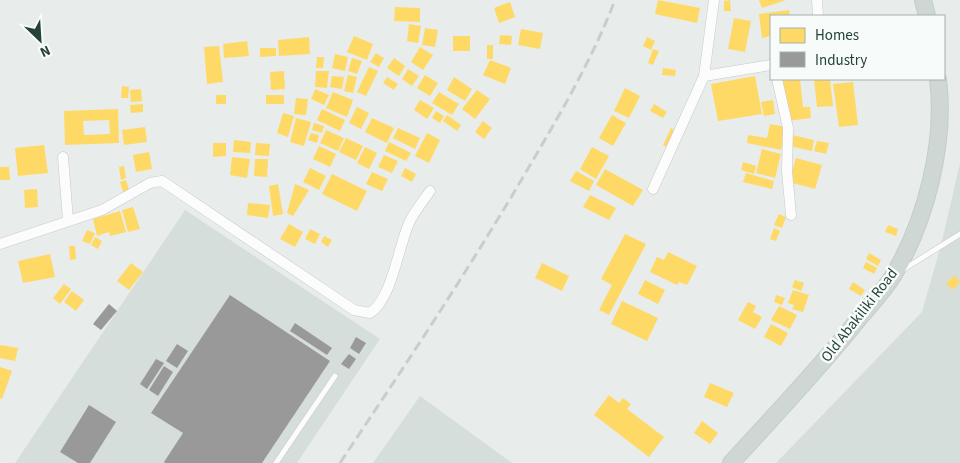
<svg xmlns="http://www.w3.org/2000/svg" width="960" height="463" viewBox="0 0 960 463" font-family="'Source Sans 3',sans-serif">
  <rect width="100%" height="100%" fill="#e8edeb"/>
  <!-- built -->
  <g fill="#d6dedb">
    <path d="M960,163V463H776L922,312L941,245Z"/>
    <path d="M185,210L380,339L297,463H15Z"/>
    <path d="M420,396L512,463H373Z"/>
  </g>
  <!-- homes -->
  <g fill="#ffd966" fill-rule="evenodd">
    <path d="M658,0L700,8L697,23L655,14Z"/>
    <path d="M730,0L731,11H724V1Z"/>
    <path d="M759,0H786L762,8Z"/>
    <path d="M510,2L515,17L499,23L494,8Z"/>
    <path d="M395,7L420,8V22L394,21Z"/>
    <path d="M789,10L790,16H771V36L762,38L759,14Z"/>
    <path d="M734,18L751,21L745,52L728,49Z"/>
    <path d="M409,24L421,26L418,43L407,41Z"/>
    <path d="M425,28L438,30L435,47L422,45Z"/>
    <path d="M521,29L543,33L540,49L518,45Z"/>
    <path d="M500,35L512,36L511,45L499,44Z"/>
    <path d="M354,36L373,44L367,60L347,52Z"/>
    <rect x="453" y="36" width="17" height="15"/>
    <path d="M309,37L310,54L279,56L278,40Z"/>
    <path d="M647,37L655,41L651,50L643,46Z"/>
    <path d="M247,41L249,56L224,58L223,44Z"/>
    <rect x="487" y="45" width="6" height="14"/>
    <path d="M219,46L223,82L207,84L204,47Z"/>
    <path d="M420,47L433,55L423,70L411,62Z"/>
    <path d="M260,48H276V56L260,57Z"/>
    <path d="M653,49L659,51L653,65L648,63Z"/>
    <path d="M376,53L384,58L379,67L370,62Z"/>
    <path d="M335,54L348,57L345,71L332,68Z"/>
    <path d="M317,57H324L323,68H316Z"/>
    <path d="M352,58L362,61L357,74L348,71Z"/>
    <path d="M394,58L405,66L399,76L387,68Z"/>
    <path d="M490,60L511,68L505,84L483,75Z"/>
    <path d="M369,67L378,71L366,96L357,92Z"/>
    <path d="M663,68L676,70L675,76L662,75Z"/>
    <path d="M408,69L419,76L412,86L402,79Z"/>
    <path d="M284,71L285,89L271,90L270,72Z"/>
    <path d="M316,71H329L327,88L315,87Z"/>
    <path d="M348,75L357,77L353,93L344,91Z"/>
    <path d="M425,75L438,83L430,96L417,88Z"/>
    <path d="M332,76L344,77L342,89L330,87Z"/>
    <path d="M755,76L762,114L718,121L711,84Z"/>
    <path d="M387,77L398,84L394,90L383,83Z"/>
    <path d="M454,77L472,89L465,101L447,90Z"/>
    <path d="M782,79H800L803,107H810L811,118L788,121Z"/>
    <path d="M814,79H830L833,106L817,107Z"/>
    <path d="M853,82L858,125L839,127L833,84Z"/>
    <path d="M122,86L129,87L128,98H121Z"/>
    <path d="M625,88L640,96L629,118L614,111Z"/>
    <path d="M141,89L142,101L131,102L130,90Z"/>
    <path d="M315,89L329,95L324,105L311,99Z"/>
    <path d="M477,90L490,99L475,119L462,109Z"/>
    <path d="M333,92L353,100L347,117L326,108Z"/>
    <path d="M439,92L459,104L452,115L432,103Z"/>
    <rect x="216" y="95" width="10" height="9"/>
    <rect x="266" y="95" width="18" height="9"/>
    <path d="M296,98L308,99L306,115L294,114Z"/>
    <path d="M420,100L434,108L427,119L414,110Z"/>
    <path d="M773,100L775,114L764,116L761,102Z"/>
    <path d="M143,104V112L131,113L130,105Z"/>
    <path d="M654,104L667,112L663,118L650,111Z"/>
    <path d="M357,107L369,113L361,129L349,123Z"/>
    <path d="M118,109L119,143L65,145L64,111ZM109,120L110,134L84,135L83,121Z"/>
    <path d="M322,109L345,120L340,131L317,120Z"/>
    <path d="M436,111L444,116L440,123L432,118Z"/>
    <path d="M283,113L294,116L288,137L277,133Z"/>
    <path d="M447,115L461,125L457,131L443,121Z"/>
    <path d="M612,115L626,123L613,146L599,138Z"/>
    <path d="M296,118L311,122L304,146L290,142Z"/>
    <path d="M372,118L394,128L387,143L365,132Z"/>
    <path d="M483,121L492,128L484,139L475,132Z"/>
    <path d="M314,123L324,126L322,133L312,130Z"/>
    <path d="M770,124L786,127L781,150L747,143L748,135L767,138Z"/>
    <path d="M145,127L147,142L124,145L122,130Z"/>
    <path d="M398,128L420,138L415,149L393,138Z"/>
    <path d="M671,128L675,130L667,147L663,145Z"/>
    <path d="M326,130L344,138L338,151L320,143Z"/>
    <path d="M311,133L319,135L317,143L308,140Z"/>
    <path d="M427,133L440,140L429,163L415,156Z"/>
    <path d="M792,135L814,140L812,151L789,146Z"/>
    <path d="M346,138L363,146L356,160L339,152Z"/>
    <path d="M234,140L251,142L250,153L233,152Z"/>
    <path d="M817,141L829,143L826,154L814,151Z"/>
    <path d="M389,142L411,153L406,161L385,151Z"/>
    <path d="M213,143H226V156L213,157Z"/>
    <path d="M256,143L270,144L269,156L255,155Z"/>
    <path d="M44,145L48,173L18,176L15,148Z"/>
    <path d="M319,146L336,154L330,167L313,159Z"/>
    <path d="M365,147L377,153L369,169L357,163Z"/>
    <path d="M592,147L609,156L596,179L580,169Z"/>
    <path d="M762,149L781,154L775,178L756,173Z"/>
    <path d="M149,152L152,169L136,172L133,155Z"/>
    <path d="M384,155L398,161L392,173L378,167Z"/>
    <path d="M232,157L250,159L247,178L230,175Z"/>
    <path d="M796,158L822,165L815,189L789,182Z"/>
    <path d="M255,159H268L267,177L254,176Z"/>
    <path d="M743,162L756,166L754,174L741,170Z"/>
    <path d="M124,166L126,178L121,180L119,167Z"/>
    <path d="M0,167H9L10,180H0Z"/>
    <path d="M310,168L326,176L319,190L303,182Z"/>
    <path d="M405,168L416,174L412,182L401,176Z"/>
    <path d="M605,169L643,190L633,206L596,185Z"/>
    <path d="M576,171L594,181L589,191L570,181Z"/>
    <path d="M372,172L388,179L382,191L366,184Z"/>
    <path d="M746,173L774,181L772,189L743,182Z"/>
    <path d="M332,174L367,191L357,211L322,194Z"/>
    <path d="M126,180L129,190L123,192L120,182Z"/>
    <path d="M278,184L283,214L273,216L269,186Z"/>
    <path d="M295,184L309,190L293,216L287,213Z"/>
    <path d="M37,189L38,207L25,208L24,190Z"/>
    <path d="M590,195L616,208L609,220L583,207Z"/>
    <path d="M248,203L270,205L268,218L247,215Z"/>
    <path d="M133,207L140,229L128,232L122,210Z"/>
    <path d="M120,211L126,232L110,236L109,232L97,236L93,219Z"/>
    <path d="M779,214L786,217L782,228L774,225Z"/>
    <path d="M289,224L303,232L295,247L280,239Z"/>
    <path d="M888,225L898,229L896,236L885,232Z"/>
    <path d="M774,228L780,231L776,241L770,239Z"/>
    <path d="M310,229L320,234L315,244L305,239Z"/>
    <path d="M87,230L95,233L90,244L82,241Z"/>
    <path d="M625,234L646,244L609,315L599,310L612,285L601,279Z"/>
    <path d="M324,236L332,240L328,247L321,242Z"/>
    <path d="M95,237L102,241L98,249L91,245Z"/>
    <path d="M69,246H75L76,259L70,260Z"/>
    <path d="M668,252L697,266L687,285L679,282L677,285L650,272L657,257L664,260Z"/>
    <path d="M869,253L881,260L878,266L866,259Z"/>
    <path d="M50,254L55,277L23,283L18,261Z"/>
    <path d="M866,262L877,268L874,274L863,268Z"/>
    <path d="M131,263L143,272L129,290L117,281Z"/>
    <path d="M542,263L569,276L562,291L535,278Z"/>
    <path d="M955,275L960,283L952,290L946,283Z"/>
    <path d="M645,280L665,290L658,304L638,294Z"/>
    <path d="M795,280L804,283L801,291L792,287Z"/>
    <path d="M853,282L865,290L861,296L849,289Z"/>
    <path d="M64,284L71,289L60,304L53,298Z"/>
    <path d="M793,290L809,295L803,312L792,309L794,305L788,303Z"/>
    <path d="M72,291L84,300L76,311L64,302Z"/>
    <path d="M776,295L785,298L782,305L774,302Z"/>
    <path d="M622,301L658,318L647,341L611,324Z"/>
    <path d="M748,302L756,306L753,312L762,317L755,329L738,320Z"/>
    <path d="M779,306L797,315L790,329L771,320Z"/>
    <path d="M771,324L788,333L781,346L764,337Z"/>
    <path d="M0,345L18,348L15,361L0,358Z"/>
    <path d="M0,367L12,371L2,399L0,398Z"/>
    <path d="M710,383L734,393L727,407L704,397Z"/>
    <path d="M609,395L619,403L623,398L631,404L627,409L664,437L649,457L594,415Z"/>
    <path d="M702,421L718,433L710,444L694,433Z"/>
  </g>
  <!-- industry -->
  <g fill="#999">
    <path d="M230,295L330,361L262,463H165L164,462L183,433L151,413Z"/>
    <path d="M109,304L117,311L101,330L93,324Z"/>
    <path d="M295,323L332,348L327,355L290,331Z"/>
    <path d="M356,337L366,343L359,354L350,348Z"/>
    <path d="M177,344L188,351L177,368L166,361Z"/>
    <path d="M349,354L356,359L349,369L341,364Z"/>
    <path d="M156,359L164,363L147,389L140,384Z"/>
    <path d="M164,366L173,372L158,396L149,390Z"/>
    <path d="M89,405L116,422L90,463H78L60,452Z"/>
  </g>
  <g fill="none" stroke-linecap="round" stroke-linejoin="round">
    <!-- lane casing -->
    <g stroke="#c5cac8" stroke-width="6">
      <g id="lane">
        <path d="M901,271L960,234"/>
        <path d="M276,463L335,376"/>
      </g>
    </g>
    <!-- street casing -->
    <g stroke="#c5cac8" stroke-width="11">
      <g id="street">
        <path d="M817,0L818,16"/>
        <path d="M704,76L714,0"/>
        <path d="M777,79L788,128L787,171L791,215"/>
        <path d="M63,157L68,220"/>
        <path d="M653,189L704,76L771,65"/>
        <path d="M0,244L102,210L150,183L162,181L354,310L370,313C392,299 398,248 409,223C414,212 423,201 430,191"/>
      </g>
    </g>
    <!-- primary casing -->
    <g stroke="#c3ccc9" stroke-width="18">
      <g id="primary">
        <path d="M923,0L927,16"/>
        <path d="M731,463C774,416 818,370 857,321C869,306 883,292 893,276C926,221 946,143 938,79"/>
      </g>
    </g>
    <!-- lane -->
    <use href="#lane" stroke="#fcfcfc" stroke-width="5"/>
    <!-- street -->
    <use href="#street" stroke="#fcfcfc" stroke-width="10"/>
    <!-- primary -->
    <use href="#primary" stroke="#cfd7d5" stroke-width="16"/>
    <!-- rail -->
    <path stroke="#c9cdcc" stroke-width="3" stroke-dasharray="10 5" stroke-linecap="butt" d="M340,463C404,367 468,271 526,172C559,116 592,60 615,0"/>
  </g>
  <g text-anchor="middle" stroke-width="5" stroke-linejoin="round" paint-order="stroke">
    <!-- street labels -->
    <g font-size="15" fill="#24423a" stroke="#f7fbf9">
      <text transform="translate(859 315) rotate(-52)" y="5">Old Abakiliki Road</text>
    </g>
  </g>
  <!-- legend -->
  <rect x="770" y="15" width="175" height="65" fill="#f7fbf9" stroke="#a3b1ad"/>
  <rect x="780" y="28" width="25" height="15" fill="#ffd966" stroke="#a3b1ad"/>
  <text x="815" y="40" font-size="15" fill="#24423a">Homes</text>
  <rect x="780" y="52" width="25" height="15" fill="#999999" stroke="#a3b1ad"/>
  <text x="815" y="65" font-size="15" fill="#24423a">Industry</text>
  <!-- north arrow -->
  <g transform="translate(40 40) rotate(155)" stroke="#f7fbf9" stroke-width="4" paint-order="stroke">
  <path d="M0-4L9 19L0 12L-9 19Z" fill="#24423a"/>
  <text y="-8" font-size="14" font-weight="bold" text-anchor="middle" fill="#24423a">N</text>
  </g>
</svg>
